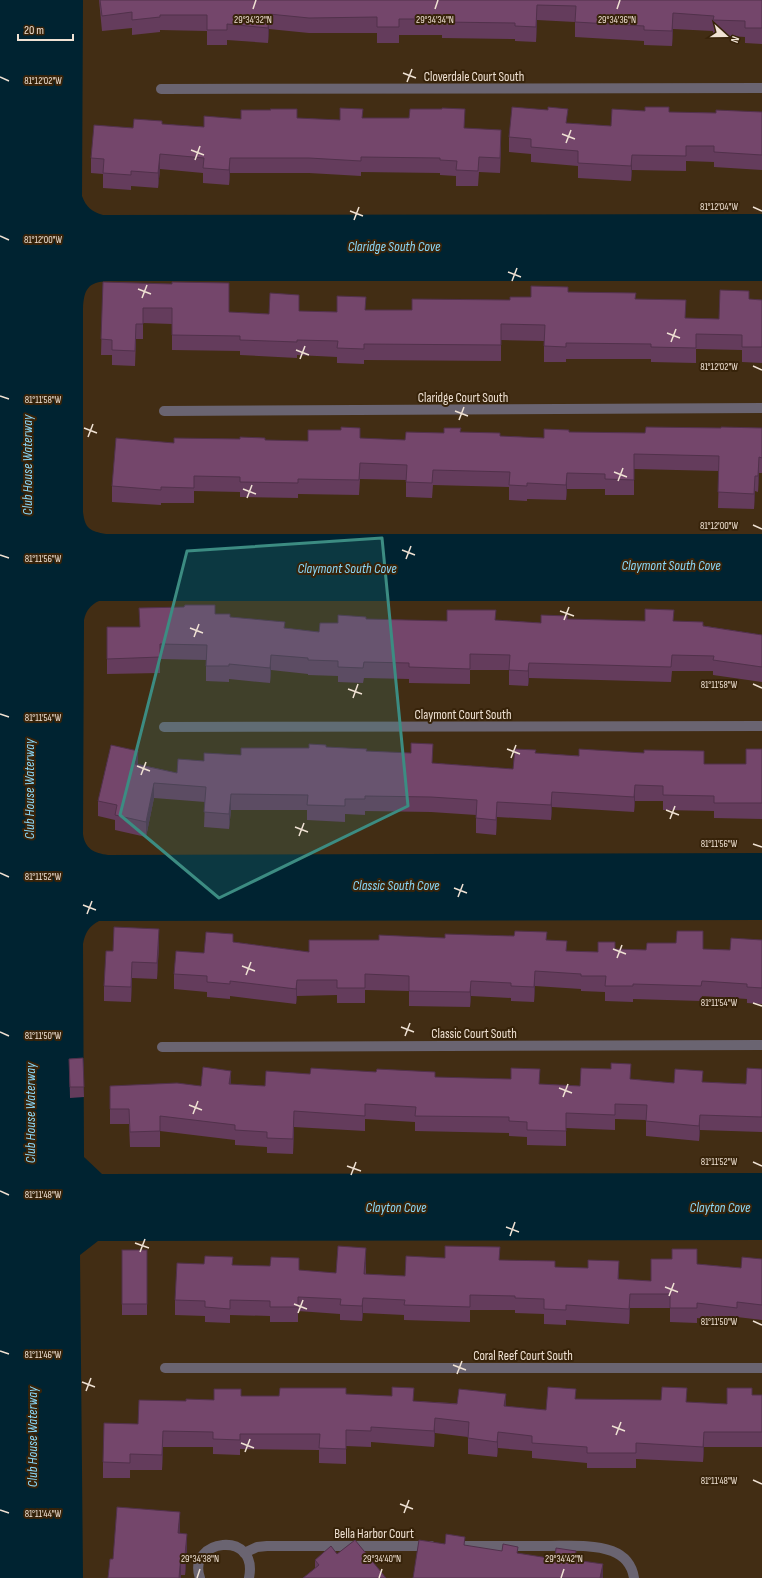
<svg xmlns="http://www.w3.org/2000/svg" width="762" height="1578" viewBox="0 0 762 1578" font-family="'Sofia Sans Condensed',sans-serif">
  <rect width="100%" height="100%" fill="#422d14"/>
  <!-- water -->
  <path fill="#002331" d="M0,0H83L82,196C86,207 92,212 103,215L762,214V281H108C88,282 84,289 83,309V512C85,529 90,531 106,534H762V601H99C90,605 86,611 84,620L83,834C85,849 94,853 108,855L762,853V920L99,921C89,926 85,933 83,944L84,1157L102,1174L762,1173V1240L98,1241L80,1255L83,1578H0Z"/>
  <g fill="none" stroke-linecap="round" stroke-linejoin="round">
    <!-- minor -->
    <g stroke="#6a6471" stroke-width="10">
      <path d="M161,89L762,88"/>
      <path d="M164,411L762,408"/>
      <path d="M164,727L762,726"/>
      <path d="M162,1047L762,1045"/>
      <path d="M165,1368H762"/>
      <path d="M457,1546C488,1546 518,1546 549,1546C569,1546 593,1544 612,1551C625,1556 632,1565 634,1578"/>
      <path d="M244,1553L257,1547L267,1546H431"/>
      <path d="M200,1578C186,1539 259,1529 249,1578"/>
    </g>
  </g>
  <!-- wall -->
  <g fill="#643c5c">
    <path d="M99,0H762V44L745,43V37L713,35V31L673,29L672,46L644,45V41L575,37V22L537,20L536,42L515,41V39L442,38V35H399V43H377V33H309L269,29L268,43L227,40V45H207V31L160,30V32L132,35V28L102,31Z"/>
    <path d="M669,112L716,113L762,112V170L714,167V162L686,161V171L632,170L631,181L578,178V166L531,162V154L509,152V137L568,123L611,126Z"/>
    <path d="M297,118L340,120L363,118L465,128L501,145L500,173L479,172L478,186H456V176L440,175V173L361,172V176L309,173H230L229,185L203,183V173L160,169L158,188L131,186V190L103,188V174L91,173V158L133,128L162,124L204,127L241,119Z"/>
    <path d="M103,282L229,312L269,314L299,311L337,312L366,310H412L510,300L568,292L636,299L686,318L719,319L749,299L762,300V363L742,362V350L696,349V363L651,362V359H566V362H544V341L501,340V361L364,360V364L337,363V357L297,355V358L240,355V351L172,350V324L143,323V339H136L135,366L112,365V355H101Z"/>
    <path d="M721,428H762V473H759L758,492L755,491L754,509L718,508L719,471L634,469V495H605V489H567L566,500L527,499V501L509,500V487L433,485L432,498L406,497V480L360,479L359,495L298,494V498L240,497V492L194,491V503H161V505L112,502V486L174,443L265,440L308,441L360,439L405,440L444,433L461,432L500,436L544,438L569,432L645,433Z"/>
    <path d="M215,614L285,628L319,632L338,623L366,619L447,621L496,620L541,623L568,619L645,621H674L762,635V682L713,675V671H672L671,682L529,678L528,686L509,685V670H470V684L409,683V679L364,678L363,683L338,682V676L308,675V674L271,670L270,683L229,679V682L206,681V660L160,659V673L107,674V627H139Z"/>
    <path d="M326,747L367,751L432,763L513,769L536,753L704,764H746L762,749V819L714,818V811L663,810V801H635L634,812L552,807L551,820L497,817L496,835L476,833V815L431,812L365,811V815L345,814V822L307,820V810H231L229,829L204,827L205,802L154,798L146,837L115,830V820L98,816V801L138,764L177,773L204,761L241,755L309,748Z"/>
    <path d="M445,938L547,940L567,951L598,952L615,949L646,950L703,949L730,950L762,940V1004L747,1003V999L702,996L701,1001L633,999V1002L605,1001V992L581,991V989L535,986L534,1002L511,1001V998L471,996L470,1007L409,1006V991L365,990V1003H337V995L297,996L296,1004L230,996V999L207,997V992L174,989V974L204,953L233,942L309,952L379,940Z"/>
    <path d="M159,944L157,979L132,978L131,1002L104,1001V986L113,951Z"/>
    <path d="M83,1058L84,1097L70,1098L69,1059Z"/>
    <path d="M762,1069V1132L700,1130L699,1141L646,1136V1120L615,1119V1130L566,1128V1146L527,1145V1137L509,1136V1133L415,1131V1122L365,1119V1131L294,1127L293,1154L267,1153V1147L235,1145V1140L160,1131V1147H130L129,1124H110V1086H201L231,1084L265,1086L310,1074L435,1077L540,1084L580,1086L631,1079L674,1083L703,1082L746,1084Z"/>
    <rect x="122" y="1250" width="25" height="65"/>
    <path d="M445,1258L500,1260L555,1267L619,1279L651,1281L697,1264L741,1268L762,1259V1320L737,1317V1323L697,1318V1323L670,1322V1308H630L629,1324L566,1320V1325L544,1324V1314L515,1313V1310H470V1322L404,1320V1315L363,1313L362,1321L340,1320V1314L298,1311V1322H270V1316L230,1315V1323L205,1322V1316L175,1315V1300L204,1264L233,1265L336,1273L366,1263V1274L405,1276Z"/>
    <path d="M346,1394L414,1401L506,1406L546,1410L576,1399L687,1402L727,1404L752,1395H762V1447H704L703,1462L636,1459V1468H587V1463L532,1458V1451L498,1448L497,1457L468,1454V1437L435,1433L434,1447L371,1442V1447L346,1446V1464L319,1463V1450L240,1449V1455L213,1454V1447H163L162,1470H130V1478H103V1462L138,1424L186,1401L214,1400L241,1396H279Z"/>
    <path d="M180,1533L187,1554L185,1575H181V1578H108L113,1559Z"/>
    <path d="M337,1554L315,1569V1560Z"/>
  </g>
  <!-- shaded-wall -->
  <g fill="#51314b">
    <path d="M537,5V20L536,42V27Z"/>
    <path d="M673,13V29L672,46V31Z"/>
    <path d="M269,14V29L268,43V28Z"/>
    <path d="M501,130V145L500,173V158Z"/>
    <path d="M160,154V169L158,188V173Z"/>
    <path d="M632,155V170L631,181V166Z"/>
    <path d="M230,158V173L229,185V170Z"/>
    <path d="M759,457V473L758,492V476Z"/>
    <path d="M567,473V489L566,500V485Z"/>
    <path d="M755,476V491L754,509V494Z"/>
    <path d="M271,655V670L270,683V668Z"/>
    <path d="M529,663V678L528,686V671Z"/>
    <path d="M138,751V766L135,764Z"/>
    <path d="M154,783V798L146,837V822Z"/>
    <path d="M635,785V801L634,812V797Z"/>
    <path d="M552,792V807L551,820V805Z"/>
    <path d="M231,794V810L229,829V814Z"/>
    <path d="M497,802V817L496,835V820Z"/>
    <path d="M159,929V944L157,979V963Z"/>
    <path d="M132,962V978L131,1002V987Z"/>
    <path d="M535,971V986L534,1002V987Z"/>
    <path d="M297,980V996L296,1004V989Z"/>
    <path d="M471,981V996L470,1007V992Z"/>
    <path d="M231,1071V1086L229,1084Z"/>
    <path d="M294,1111V1127L293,1154V1139Z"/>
    <path d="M700,1115V1130L699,1141V1126Z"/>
    <path d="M366,1248V1263L364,1289V1274Z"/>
    <path d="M619,1261V1276L618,1294V1279Z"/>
    <path d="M630,1294V1308L629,1324V1309Z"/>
    <path d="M363,1298V1313L362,1321V1306Z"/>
    <path d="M506,1394V1409L504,1406Z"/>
    <path d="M435,1418V1433L434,1447V1431Z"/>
    <path d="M163,1431V1447L162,1470V1455Z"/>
    <path d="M498,1432V1448L497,1457V1442Z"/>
    <path d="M704,1432V1447L703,1462V1447Z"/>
    <path d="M180,1512V1532L178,1553V1533Z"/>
    <path d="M187,1534V1554L185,1575V1555Z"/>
    <path d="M181,1555V1578H179Z"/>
    <path d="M603,1564V1578H600Z"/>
  </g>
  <!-- building -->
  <g fill="#74466b" stroke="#51314b">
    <path d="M100,0H762V28H745V21L713,20L714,16L673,13L672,31L644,30V26L575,22L576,6L537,5L536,27L515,26V23L442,22V19H399V27H377V17L309,18L269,14L268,28L227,24V30H207V15H160V17L132,20V12L102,16Z"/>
    <path d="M512,107L548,110V107L568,109L566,123L611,126L612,109L645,111V107H669V112L716,113V110L762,112V155L714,152V146H686V156L632,155L631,166L578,163V151L531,147V139L509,137Z"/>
    <path d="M340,108L363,109L362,118H409L410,109H442V108L465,109L464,128L501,130L500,158L479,157L478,171L456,170L457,161L440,160V158L361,157V161L309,158H230L229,170L203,168L204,158L160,154L158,173L131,171V175L103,173L104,159L91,158L94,125L133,128L134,119L162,121V124L204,127V116L241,119V110H271L270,109H297V118L340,120Z"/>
    <path d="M103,282L172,284V282L229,283V312L269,314L270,293L299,295V311L337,312V296L366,297L365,310H412V299L510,300V297H531V286L568,287V292L636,293L635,299L686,300L685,318L719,319L720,290L749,291V299L762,300V347H742V335L696,334V348L651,347V344L566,343V347L544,346L545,325L501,324V345L364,344V349L337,348L338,341L297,340V342L240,340V336L172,335V308H143V324H136L135,351L112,350V340L101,339Z"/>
    <path d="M341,427L360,428V438L405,440L406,432L444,433V428H461L460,432L500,433V436L544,438V429L569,430V432L645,433L646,427L721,428V427L762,428V458L759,457L758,476H755L754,494L718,492L719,456L634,454V480L605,479V474L567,473L566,485L527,483V486L509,485L510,472L433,470L432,483L406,482L407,465L360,463L359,480L298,479V483L240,482V477L194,476V488L161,487V490L112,486L116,438L174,443V438L240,439V437L265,438V440L308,441V430H341Z"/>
    <path d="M185,605H215V614H230V617L285,622L284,628L319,632L320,623H338V615L366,617V619L447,621V610H496L495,620L541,623V615L568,616L567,619L645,621V609L674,610L673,621L703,622V626L762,635V667L713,660L714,656L672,655L671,667L529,663L528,671L509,670L510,655L470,654V669L409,667V663L364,662L363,668L338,667V661L308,660V658L271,655L270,668L229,664V666H206L207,645L160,644V657L107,659V627H140L139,608L184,607Z"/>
    <path d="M411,743L433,744L432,763L513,769L515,749L536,750L535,753L579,756V749L644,753V750L704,751V764H746V749H762V803H714V796L663,795V786L635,785L634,797L552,792L551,805L497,802L496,820L476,818L477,800L431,797L365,796V799H345V806L307,805L308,795L231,794L229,814L204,812L206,787L154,783L146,822L115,815L117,805L98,801L111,745L138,751L135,764L177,773L178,759L204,761V753L241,755V748H309V744L326,745V747L367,749L366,751L411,753Z"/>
    <path d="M114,927L159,929L157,963L132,962L131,987L104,986L106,951H113Z"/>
    <path d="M515,931L547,932L546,940L567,941L566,951L598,952V942H615V949L646,950L647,943H676L677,931H703V949L730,950L731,938L762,940V988L747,987V984L702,981L701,986L633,984V986H605L606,976H581V974L535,971L534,987L511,986V983L471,981L470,992L409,991V976L365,974V988H337V980H297L296,989L230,981V984L207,982V976L174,974L176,951L204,953L206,932L233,934V942L309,952V940H379V935L445,938V934L514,936Z"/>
    <path d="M83,1058L84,1087H70L69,1059Z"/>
    <path d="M611,1063L631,1064L630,1079L674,1083L675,1069L703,1071L702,1082L746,1084L747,1068L762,1069V1117L700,1115L699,1126L646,1121L647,1105L615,1104V1115L566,1113V1131L527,1130V1122L509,1121V1117L415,1116L416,1107L365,1104V1116L294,1111L293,1139L267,1138V1132L235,1130V1125L160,1116V1131L130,1132L129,1109H110V1086L177,1083L201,1086L203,1067L231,1071L229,1084L265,1086L266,1071L310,1074L311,1068L376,1072L377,1069L435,1072V1077L511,1079V1068L540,1069L539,1084L580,1086L581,1068L611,1069Z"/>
    <path d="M338,1246L366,1248L364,1274L405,1276L406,1256L445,1258V1246L500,1247L499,1260L555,1261V1267L588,1268V1260L619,1261L618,1279L651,1281V1259H672V1249H697V1264L741,1268L742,1257L762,1259V1305L737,1302V1308L697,1303V1308H670V1294H630L629,1309L566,1305V1310L544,1309V1299L515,1298V1296L470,1295V1307L404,1305L405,1300L363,1298L362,1306L340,1305L341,1299L298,1297V1307H270V1301L230,1300V1309L205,1307V1301L175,1300L177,1263L204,1264L205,1256L233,1257L232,1265L270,1266L271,1257L299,1258V1270L336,1273Z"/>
    <rect x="122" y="1250" width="25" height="54"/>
    <path d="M392,1387L414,1388L413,1401L457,1404L459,1389L506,1394L504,1406L546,1410L548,1387L576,1389L575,1399L661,1400L662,1387L687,1388L686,1402L727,1404V1388H752V1395H762V1432H704L703,1447L636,1443V1453H587V1447L532,1443V1436L498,1432L497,1442L468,1438L469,1422L435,1418L434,1431L371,1427V1431L346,1430V1449L319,1448L320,1434H240V1440L213,1439V1432L163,1431L162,1455L130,1454V1463L103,1462L104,1423L138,1424L139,1400L186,1401V1399L214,1400V1389H241V1396H279L280,1388H346V1394L392,1396Z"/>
    <path d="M117,1507L180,1512L178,1533L187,1534L185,1555H181L179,1578H108L110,1559H113Z"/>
    <path d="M446,1534L465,1537L464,1545L502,1551L503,1544L518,1547L517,1553L555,1559L556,1548L576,1551L575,1560L603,1564L600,1578H413L419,1540L445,1544Z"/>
    <path d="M355,1540L386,1578H303L319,1565L315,1560L331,1546L337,1554Z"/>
  </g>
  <!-- marked area -->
  <path fill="#3c8c82" fill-opacity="0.2" stroke="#3c8c82" stroke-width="3" stroke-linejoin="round" d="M382,538L408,806L219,898L120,815L187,551Z"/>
  <!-- ticks -->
  <path fill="none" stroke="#f0e2d4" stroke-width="1.5" d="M253,9L256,0M435,9L438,0M617,9L620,0M403,73L416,78M0,77L9,81M407,82L412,69M562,134L575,139M566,143L571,130M191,150L204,155M195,160L200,146M753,207L762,211M350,211L363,216M354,220L359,207M0,236L9,240M508,272L521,277M512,281L517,268M138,289L151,294M142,298L147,285M667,333L680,338M671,342L676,329M296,350L309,355M300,359L305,346M753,366L762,370M0,396L9,399M455,411L468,416M459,420L464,407M84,428L97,433M88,437L93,424M614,472L627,477M618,481L623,468M243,489L256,494M247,498L252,485M753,525L762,529M402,550L415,555M0,555L9,558M406,559L411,546M560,611L574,616M564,620L569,607M190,628L203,633M194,637L199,624M753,684L762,688M348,689L362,694M353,698L358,684M0,714L9,717M507,749L520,754M511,758L516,745M137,766L150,771M141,775L146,762M666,810L679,815M670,819L675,806M295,827L308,832M299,836L304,823M753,844L762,847M0,873L9,877M454,888L467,893M458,897L463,884M83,905L96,910M87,914L92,901M613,949L626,954M617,958L622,945M242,966L255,971M246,975L251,962M753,1003L762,1006M401,1027L414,1032M0,1032L9,1036M405,1036L410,1023M559,1088L572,1093M563,1097L568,1084M189,1105L202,1110M193,1114L198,1101M753,1162L762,1166M347,1166L361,1171M351,1175L356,1162M0,1191L9,1195M506,1227L519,1232M510,1236L515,1222M135,1243L149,1248M140,1252L145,1239M665,1287L678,1292M669,1296L674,1283M294,1304L307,1309M298,1313L303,1300M753,1321L762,1325M0,1351L9,1354M453,1365L466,1370M457,1374L462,1361M82,1382L95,1387M86,1391L91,1378M612,1426L625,1431M616,1435L621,1422M241,1443L254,1448M245,1452L250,1439M753,1480L762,1484M400,1504L413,1509M0,1510L9,1513M404,1513L409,1500M197,1578L200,1569M379,1578L382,1569M561,1578L564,1569"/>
  <g text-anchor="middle" stroke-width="4" stroke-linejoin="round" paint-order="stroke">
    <!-- street labels -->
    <g font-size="13" fill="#f0e2d4" stroke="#37230a">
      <text x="474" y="81">Cloverdale Court South</text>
      <text x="463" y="402">Claridge Court South</text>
      <text x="463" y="719">Claymont Court South</text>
      <text x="474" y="1038">Classic Court South</text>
      <text x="523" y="1360">Coral Reef Court South</text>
      <text x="374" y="1538">Bella Harbor Court</text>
    </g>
    <!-- water labels -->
    <g font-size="14" font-style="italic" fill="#8ad8f9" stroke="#37230a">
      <text x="394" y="251">Claridge South Cove</text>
      <text transform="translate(27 465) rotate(-90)" y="5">Club House Waterway</text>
      <text x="671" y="570">Claymont South Cove</text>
      <text x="347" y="573">Claymont South Cove</text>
      <text transform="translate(29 789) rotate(-90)" y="5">Club House Waterway</text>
      <text x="396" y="890">Classic South Cove</text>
      <text transform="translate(30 1113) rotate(-90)" y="5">Club House Waterway</text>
      <text x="396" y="1212">Clayton Cove</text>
      <text x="720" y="1212">Clayton Cove</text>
      <text transform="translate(32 1437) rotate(-90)" y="5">Club House Waterway</text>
    </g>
  </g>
  <g font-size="10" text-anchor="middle" fill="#f0e2d4" stroke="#37230a" stroke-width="4" stroke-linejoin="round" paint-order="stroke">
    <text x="253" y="23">29°34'32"N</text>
    <text x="435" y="23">29°34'34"N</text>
    <text x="617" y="23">29°34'36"N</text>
    <text x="43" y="84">81°12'02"W</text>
    <text x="719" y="210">81°12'04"W</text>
    <text x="43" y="243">81°12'00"W</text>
    <text x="719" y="370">81°12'02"W</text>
    <text x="43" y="403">81°11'58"W</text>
    <text x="719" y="529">81°12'00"W</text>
    <text x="43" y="562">81°11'56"W</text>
    <text x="719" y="688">81°11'58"W</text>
    <text x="43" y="721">81°11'54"W</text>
    <text x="719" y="847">81°11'56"W</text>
    <text x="43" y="880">81°11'52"W</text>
    <text x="719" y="1006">81°11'54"W</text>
    <text x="43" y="1039">81°11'50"W</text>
    <text x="719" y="1165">81°11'52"W</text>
    <text x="43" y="1198">81°11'48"W</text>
    <text x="719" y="1325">81°11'50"W</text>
    <text x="43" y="1358">81°11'46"W</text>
    <text x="719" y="1484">81°11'48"W</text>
    <text x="43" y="1517">81°11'44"W</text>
    <text x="200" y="1562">29°34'38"N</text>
    <text x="382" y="1562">29°34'40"N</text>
    <text x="564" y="1562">29°34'42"N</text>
  </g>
  <!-- north arrow -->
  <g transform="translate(726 36) rotate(111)" stroke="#37230a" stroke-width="3" paint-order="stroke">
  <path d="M0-3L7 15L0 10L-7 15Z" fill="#f0e2d4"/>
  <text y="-6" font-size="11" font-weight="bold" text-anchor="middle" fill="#f0e2d4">N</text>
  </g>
  <!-- scale -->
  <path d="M18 34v6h55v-6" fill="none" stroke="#f0e2d4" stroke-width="2"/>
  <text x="24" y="34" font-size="12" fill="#f0e2d4" stroke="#37230a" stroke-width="3" paint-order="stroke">20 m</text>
</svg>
